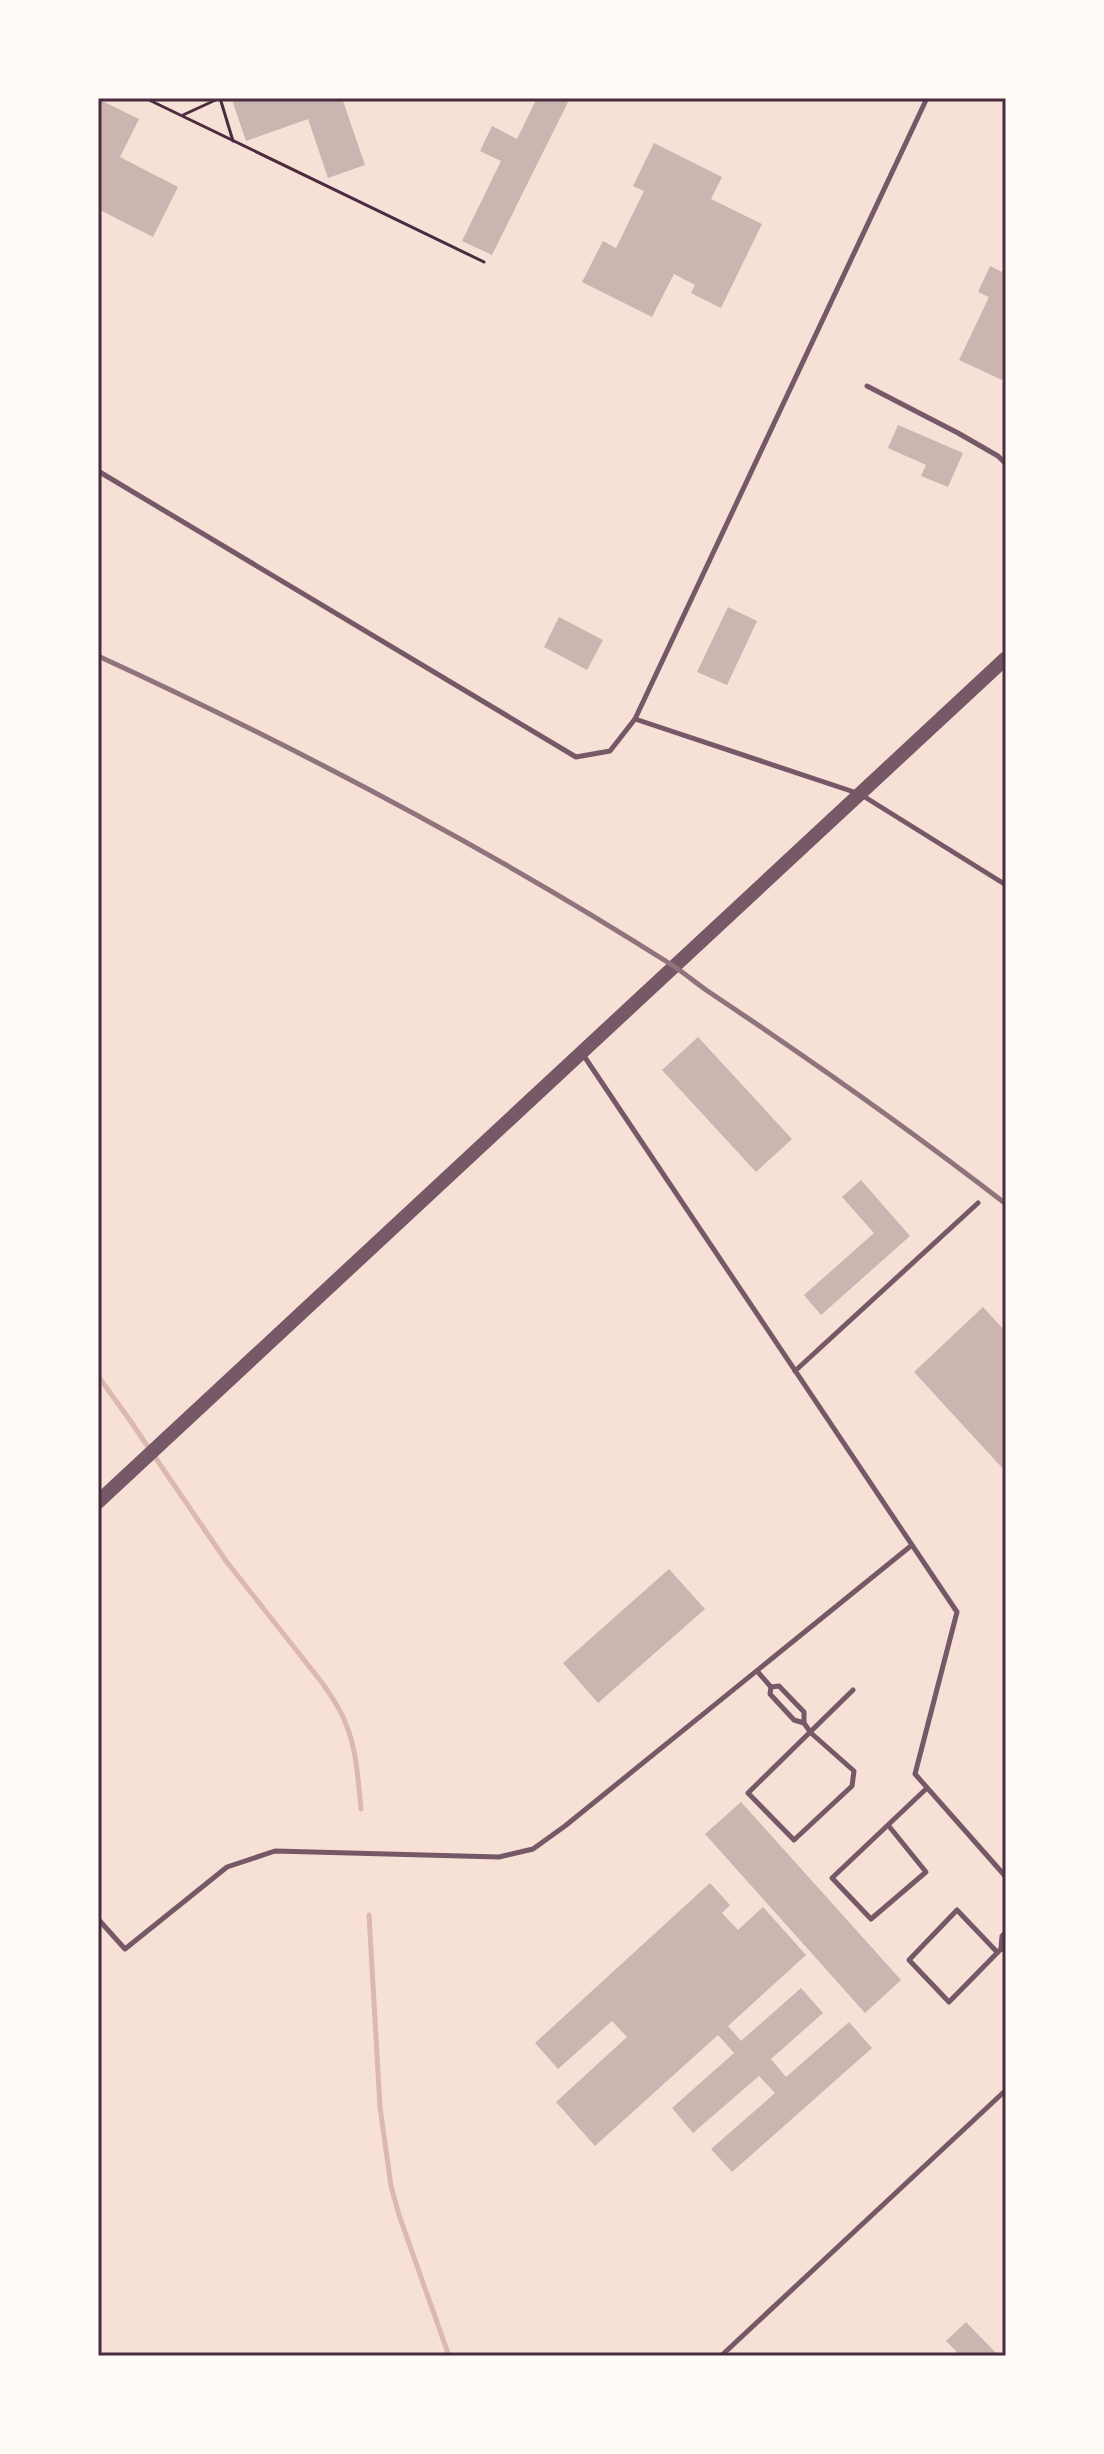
<svg xmlns="http://www.w3.org/2000/svg" width="1104" height="2454" viewBox="0 0 1104 2454" font-family="'Work Sans',sans-serif">
  <rect width="100%" height="100%" fill="#f7e1d7"/>
  <g fill="none" stroke-linecap="round" stroke-linejoin="round">
    <!-- stream -->
    <g stroke="#dcb8b0" stroke-width="5">
      <path d="M98,1376L129,1419L226,1561L323,1684C331,1696 340,1708 345,1722C357,1749 358,1781 361,1809"/>
      <path d="M369,1915L380,2107L391,2186L399,2215L449,2356"/>
    </g>
  </g>
  <!-- building -->
  <g fill="#ccb4b1">
    <path d="M238,98H342L365,165L328,178L308,119L246,141L232,100Z"/>
    <path d="M537,98H570L492,255L462,241L501,161L480,151L492,126L517,139Z"/>
    <path d="M98,99L139,119L120,157L178,187L153,237L98,209Z"/>
    <path d="M654,143L722,177L711,199L762,224L721,308L691,293L695,285L674,274L652,317L582,282L603,241L616,248L644,191L633,186Z"/>
    <path d="M1006,264V372L1002,380L959,360L989,297L978,292L990,266L1002,272Z"/>
    <path d="M898,425L963,453L948,487L921,476L926,465L888,448Z"/>
    <path d="M728,607L757,621L727,685L697,672Z"/>
    <path d="M559,617L603,640L587,670L544,647Z"/>
    <path d="M698,1037L792,1139L756,1172L662,1070Z"/>
    <path d="M861,1180L910,1236L821,1315L804,1295L874,1233L842,1197Z"/>
    <path d="M983,1307L1006,1332V1472L914,1372Z"/>
    <path d="M669,1569L705,1609L598,1703L563,1663Z"/>
    <path d="M741,1802L901,1980L865,2013L705,1834Z"/>
    <path d="M710,1883L730,1905L722,1913L738,1930L763,1907L806,1955L728,2026L741,2041L801,1988L823,2013L771,2059L786,2077L849,2022L872,2048L732,2172L711,2149L775,2093L759,2076L693,2133L672,2108L734,2053L718,2035L595,2146L556,2102L627,2037L612,2021L558,2069L535,2043Z"/>
    <path d="M966,2322L999,2356H961L946,2341Z"/>
  </g>
  <g fill="none" stroke-linecap="round" stroke-linejoin="round">
    <!-- path -->
    <g stroke="#4a2c40" stroke-width="3">
      <path d="M145,98L484,262"/>
      <path d="M220,98L233,141"/>
      <path d="M183,115L220,98"/>
    </g>
    <!-- service -->
    <g stroke="#755966" stroke-width="5">
      <path d="M867,386L958,433L998,456L1006,464"/>
      <path d="M98,471L576,757L610,751L635,719L927,98"/>
      <path d="M635,719L860,794L1006,885"/>
      <path d="M582,1053L957,1612L915,1774L1006,1877"/>
      <path d="M795,1371L978,1203"/>
      <path d="M757,1671L771,1687"/>
      <path d="M779,1686L804,1712V1723L794,1720L770,1694L771,1687Z"/>
      <path d="M804,1723L811,1733L854,1771L852,1786L794,1840L748,1793L853,1690"/>
      <path d="M888,1825L926,1872L871,1919L832,1878L927,1788"/>
      <path d="M98,1919L125,1949L227,1867L275,1851L499,1857L533,1849L565,1826L912,1545"/>
      <path d="M1006,1932L1002,1936L1001,1949H1006"/>
      <path d="M997,1952L957,1910L909,1960L949,2002L1001,1949"/>
      <path d="M721,2356L1006,2090"/>
    </g>
    <!-- tertiary -->
    <path stroke="#755966" stroke-width="14" d="M98,1502L1006,658"/>
    <!-- rail -->
    <path stroke="#8f747c" stroke-width="5" d="M98,656C296,747 488,848 672,965C684,973 695,982 706,990C808,1058 909,1129 1006,1204"/>
  </g>
  <!-- border -->
  <rect width="1104" height="2454" fill="none" stroke="#fffaf5" stroke-width="200"/>
  <rect x="100" y="100" width="904" height="2254" fill="none" stroke="#4a2c40" stroke-width="3"/>
</svg>
